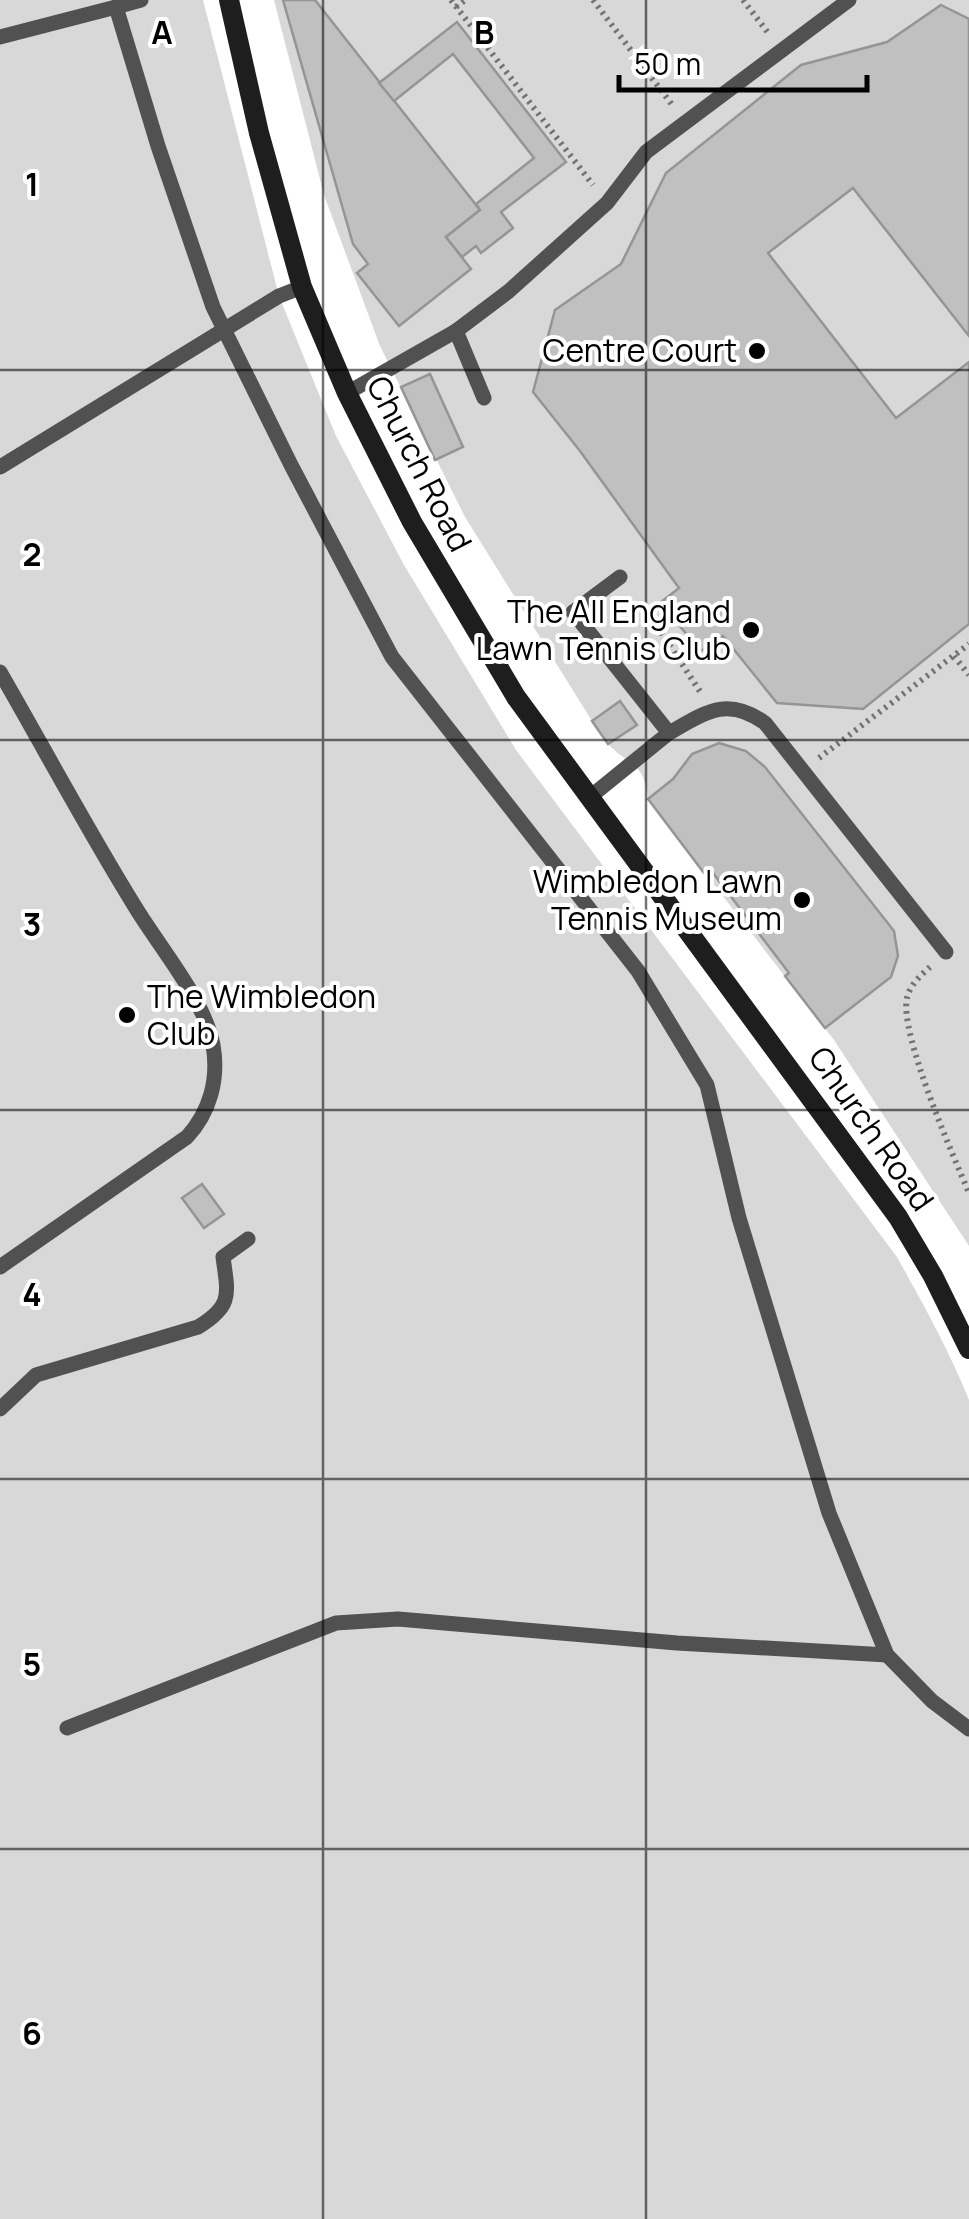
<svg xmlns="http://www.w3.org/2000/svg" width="969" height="2219" viewBox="0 0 969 2219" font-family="Manrope,sans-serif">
  <rect width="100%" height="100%" fill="#fff"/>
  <!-- green -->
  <g fill="#d8d8d8">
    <path d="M0,0H203L279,296L336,436L404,565L516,750L897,1257C923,1304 949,1350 969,1400V2219H0Z"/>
    <path d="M274,0H969V1246L834,1040L648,799C644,764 634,768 612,748C604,740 598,729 592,721L465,517L380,346L324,195Z"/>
  </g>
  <!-- building -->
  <g fill="#c0c0c0" stroke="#959595" stroke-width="2.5">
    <path d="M283,0H315L480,210L446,237L471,269L399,326L357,273L368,264L353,244Z"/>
    <path d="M941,5L969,19V336L853,188L768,253L896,418L969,362V624L863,709L777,703L723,636L701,651L660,603L679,588L580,451L533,392L555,310L621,264L666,173L801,65L887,42Z"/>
    <path d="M457,22L566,162L501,212L513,228L481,253L476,246L462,257L446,237L480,210L476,204L534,158L453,54L394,101L379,83Z"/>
    <path d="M430,374L463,447L435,460L401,387Z"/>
    <path d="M620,701L637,725L608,744L592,721Z"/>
    <path d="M719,743L746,751L765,767L894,931L898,956L891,977L825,1028L785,976L789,973L713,873L707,877L648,799L673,779L692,754Z"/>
    <path d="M202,1184L224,1214L204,1228L182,1198Z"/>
  </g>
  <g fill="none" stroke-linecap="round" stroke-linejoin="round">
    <!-- path -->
    <g stroke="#737373" stroke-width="6" stroke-dasharray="2.5 5" stroke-linecap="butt">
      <path d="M451,0L593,185"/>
      <path d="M593,0L673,106"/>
      <path d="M743,0L769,34"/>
      <path d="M456,7L465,0"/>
      <path d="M649,614L701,693"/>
      <path d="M954,656L969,675"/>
      <path d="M819,758L969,644"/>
      <path d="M930,967C921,975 910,985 907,998C899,1033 953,1155 969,1193"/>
    </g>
    <!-- lane -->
    <g stroke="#515151" stroke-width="15">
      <path d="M141,0L116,7L158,146L213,307L291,465L392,657L638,971L707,1085L739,1218L829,1513L887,1655L932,1701L969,1729"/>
      <path d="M0,37L116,7"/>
      <path d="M347,393L456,331"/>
      <path d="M484,398L456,331L509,291L607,203L646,152L849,0"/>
      <path d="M0,467L279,296L302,287"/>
      <path d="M0,672C45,750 87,829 134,905C159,947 204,998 213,1045C219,1079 210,1112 187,1137L0,1267"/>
      <path d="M669,733C706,712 727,696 765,723L946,952"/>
      <path d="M590,797L669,733L573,612L620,577"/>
      <path d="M0,1409L36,1375L198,1327C233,1306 228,1294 223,1257L248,1239"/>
      <path d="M67,1728L336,1623L398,1619L677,1643L887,1655"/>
    </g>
    <!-- secondary -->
    <path stroke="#1e1e1e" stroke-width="20" d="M229,0L259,133L302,287L347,393L412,522L516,697L898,1217L933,1276L969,1349"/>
  </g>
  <!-- grid -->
  <path fill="none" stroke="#000" stroke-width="2.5" stroke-opacity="0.55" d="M323,0V2219M646,0V2219M0,370H969M0,740H969M0,1110H969M0,1479H969M0,1849H969"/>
  <!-- markers -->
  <g fill="#000" stroke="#fff" stroke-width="4">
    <circle cx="757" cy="351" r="10"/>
    <circle cx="751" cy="630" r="10"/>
    <circle cx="802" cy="900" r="10"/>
    <circle cx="127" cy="1015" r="10"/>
  </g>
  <g text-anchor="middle" stroke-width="8" stroke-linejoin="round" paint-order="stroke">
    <!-- poi labels -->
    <g font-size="32" fill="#000" stroke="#fff" text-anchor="end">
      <text x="737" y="362">Centre Court</text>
      <text x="731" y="623">The All England<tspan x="731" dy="37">Lawn Tennis Club</tspan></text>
      <text x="782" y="893">Wimbledon Lawn<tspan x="782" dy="37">Tennis Museum</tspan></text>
      <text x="147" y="1008" text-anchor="start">The Wimbledon<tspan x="147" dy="37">Club</tspan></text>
    </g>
    <!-- street labels -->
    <g font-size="32" fill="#000" stroke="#fff">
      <text transform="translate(419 464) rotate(63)" y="11">Church Road</text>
      <text transform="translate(871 1129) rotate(55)" y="11">Church Road</text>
    </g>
  </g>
  <g font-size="32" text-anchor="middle" font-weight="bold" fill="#000" stroke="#fff" stroke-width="8" stroke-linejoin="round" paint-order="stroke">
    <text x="162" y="44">A</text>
    <text x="484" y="44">B</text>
    <text x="32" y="196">1</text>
    <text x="32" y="566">2</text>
    <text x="32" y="936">3</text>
    <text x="32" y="1306">4</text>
    <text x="32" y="1676">5</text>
    <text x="32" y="2045">6</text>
  </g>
  <!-- scale -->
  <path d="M619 75v15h248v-15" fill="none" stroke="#000000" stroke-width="5"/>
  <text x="634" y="75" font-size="30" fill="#000000" stroke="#ffffff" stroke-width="8" paint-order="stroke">50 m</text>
</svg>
